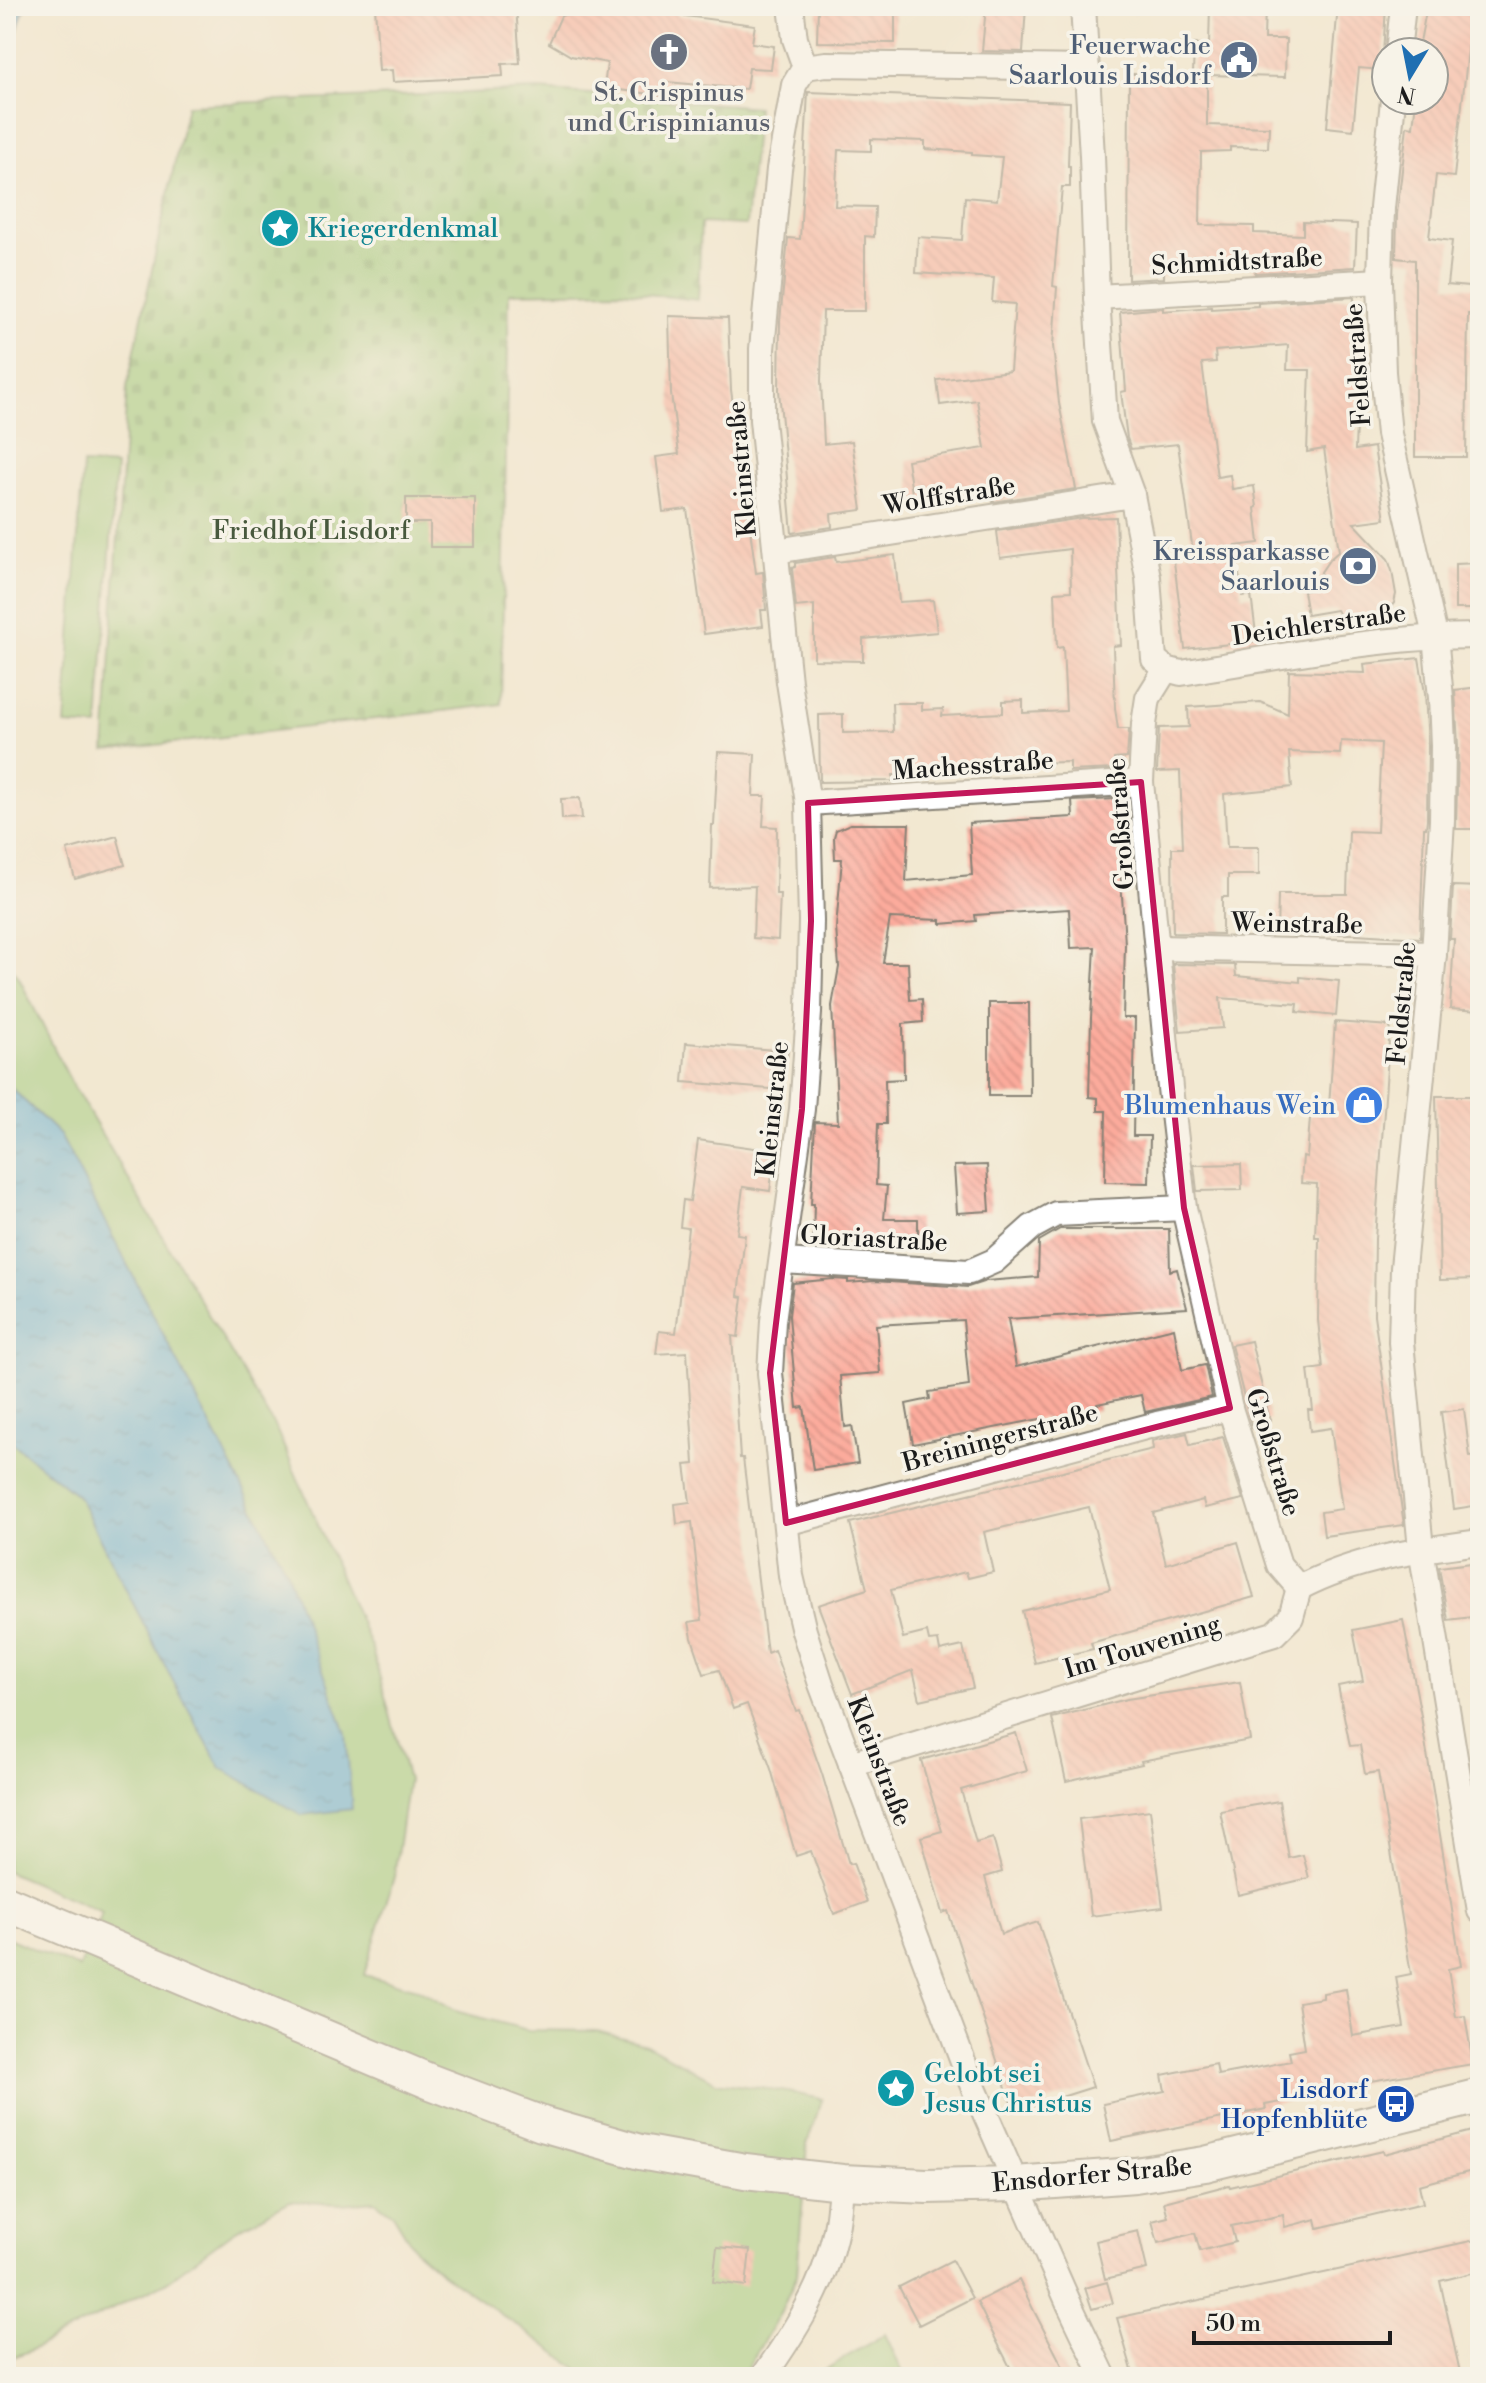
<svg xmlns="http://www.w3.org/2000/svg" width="1486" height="2383" viewBox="0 0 1486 2383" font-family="'Libre Bodoni',serif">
  <defs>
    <pattern id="cemetery-stones" width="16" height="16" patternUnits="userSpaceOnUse" patternTransform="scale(2)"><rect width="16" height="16" fill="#99c979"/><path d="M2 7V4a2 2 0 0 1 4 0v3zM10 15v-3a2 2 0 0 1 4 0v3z" fill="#83ac68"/></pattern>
    <pattern id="water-ripples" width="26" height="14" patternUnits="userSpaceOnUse" patternTransform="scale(2)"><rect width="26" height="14" fill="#5cacd6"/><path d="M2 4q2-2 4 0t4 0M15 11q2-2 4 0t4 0" fill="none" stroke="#4b8bad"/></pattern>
    <pattern id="building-back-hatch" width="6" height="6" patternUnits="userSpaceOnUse" patternTransform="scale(2)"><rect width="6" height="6" fill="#fcab9c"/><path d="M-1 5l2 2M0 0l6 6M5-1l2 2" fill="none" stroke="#d79386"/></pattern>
  </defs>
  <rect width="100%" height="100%" fill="#f7f3e8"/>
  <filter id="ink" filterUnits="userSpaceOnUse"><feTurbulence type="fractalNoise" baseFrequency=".0125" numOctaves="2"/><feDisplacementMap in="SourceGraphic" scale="16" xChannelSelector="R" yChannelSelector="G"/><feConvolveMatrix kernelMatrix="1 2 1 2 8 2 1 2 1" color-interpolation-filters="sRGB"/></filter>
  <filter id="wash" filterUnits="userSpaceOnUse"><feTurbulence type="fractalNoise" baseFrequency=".006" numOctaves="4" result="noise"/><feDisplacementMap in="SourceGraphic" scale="32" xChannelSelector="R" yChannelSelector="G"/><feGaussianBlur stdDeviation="1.8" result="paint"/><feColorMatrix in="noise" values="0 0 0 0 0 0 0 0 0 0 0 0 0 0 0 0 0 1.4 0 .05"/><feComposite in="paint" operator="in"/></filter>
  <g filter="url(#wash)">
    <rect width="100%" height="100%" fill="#f2e8d1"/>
    <!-- grass -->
    <g fill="#99c979" stroke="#5a724a" stroke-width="2">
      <path d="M83,464L116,466L98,727L65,725Z"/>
      <path d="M6,960L18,976L71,1082L277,1431L372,1649L408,1780L394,1877L364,1975L418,1989L459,2012L528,2030L597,2031L646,2044L716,2082L782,2091L822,2099L807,2144L797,2275L781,2312L742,2377H585L575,2366L439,2271L415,2250L393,2214L375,2201L341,2204L290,2201L234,2231L166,2282L29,2351L6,2360V1937L79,1968L102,1912L6,1871V1438L78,1496L173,1681L221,1768L287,1573L60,1135L6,1083Z"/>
      <path d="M885,2334L905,2377H813Z"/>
    </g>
    <!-- cemetery -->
    <path fill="url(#cemetery-stones)" stroke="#5a724a" stroke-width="2" d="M538,90L757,107L746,225L701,223L698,300L621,291L509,293L501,704L105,751L127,387L187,105Z"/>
    <!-- water -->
    <g fill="url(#water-ripples)" stroke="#3c6479" stroke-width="2">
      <path d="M6,6H25L6,66Z"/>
      <path d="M6,1083L60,1135L287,1573L346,1733L352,1809L302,1815L221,1768L173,1681L78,1496L6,1438Z"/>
    </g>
    <g id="blocks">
      <!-- building -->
      <g fill="url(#building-back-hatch)">
        <path d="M375,6H516L520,63L502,64L503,76L393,82L392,70L379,71Z"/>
        <path d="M594,6H679L677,15L755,25L752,43L774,46L771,69L749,68L746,89L667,82L666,96L604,88L607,63L571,56L549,43L561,16Z"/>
        <path d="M818,6H895V43L817,42Z"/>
        <path d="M986,6H1026L1023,52L982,51Z"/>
        <path d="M1210,6H1265L1264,39H1286L1285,77L1207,75V125L1269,127L1268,148L1230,147V151L1201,152L1200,225L1254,226V233L1303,235V222L1357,224L1355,267L1255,273L1254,266L1164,265V278L1128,280L1129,74H1193L1194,44L1209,45Z"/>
        <path d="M1338,6H1386L1382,70L1359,68L1353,130L1327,127Z"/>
        <path d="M1427,6H1480V42L1469,41L1454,177L1436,175L1429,238L1452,241L1447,285L1480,288V314H1468L1466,457H1415V260L1396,258L1397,214L1407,126L1413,127L1416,100H1434V52H1418Z"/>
        <path d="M808,92L1070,102L1068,166H1070V187H1062L1053,286L1057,287L1053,346L1059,403L1076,489L993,502L992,495L914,506L907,460L985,448L977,400L940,405L937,380L1010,371L1015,304L992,302L994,278L916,273L918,237L962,240L965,197L997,200L1002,157L972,155V152L925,149V141L871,139V151L838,150L835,206L875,207L874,237L865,236V311H823L821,381L824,444L852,441L862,510L831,514L832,527L792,533L779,390L780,321L788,238L800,239Z"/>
        <path d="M1354,297L1352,354H1357L1358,370L1355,450L1374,447L1385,519L1354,523L1388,559L1392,571L1396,594L1394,603L1385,614L1370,620L1356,621L1342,618L1336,610L1307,615L1303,591L1318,588L1321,572L1329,560L1339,551L1324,449L1307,452L1310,370H1287L1288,345L1215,351L1216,362L1202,363L1217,477L1230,475L1232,489L1254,486L1257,507L1255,508L1259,543L1235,546L1242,596L1251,595L1257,641L1185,649L1173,554L1193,552L1178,444L1131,449L1127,438L1121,392L1126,391L1120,312L1163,308V311L1211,307V309L1258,306V303Z"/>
        <path d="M669,316L728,318L731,390L756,573L763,572L766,610H761L763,626L704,634L687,509L663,512L656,457L679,454L671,394Z"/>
        <path d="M406,498H475V547H430V523H406Z"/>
        <path d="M1116,517L1121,645L1113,646L1115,708L1118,729H1129L1127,758L1114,759L1115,769L1070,771V762L1023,763L1024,768L1005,769V764L922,767L923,775H893V781L820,782L819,715L843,714V733L893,732L892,703H922V710L943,709L942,716L1003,713V701L1023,700V713L1066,711L1063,647L1057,648L1055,592L1071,591L1070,549L1000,558L997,531L1082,518Z"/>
        <path d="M895,555L899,602L933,600L937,632L863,639V661L814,660V605L796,607L792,568L795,567V563L835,557L836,562Z"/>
        <path d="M1480,563V609H1455V564Z"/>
        <path d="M1419,658L1425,693L1428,746L1427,819L1426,828H1424L1420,938L1356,934H1277L1278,894H1347L1349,831L1377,832L1381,743L1341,741L1340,754L1289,752L1292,787L1224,794L1227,847H1259V875H1228V897H1222V934L1173,933L1172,848H1183L1180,771L1157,772L1159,728L1189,727L1188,707L1260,702L1288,714L1289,671L1365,673L1364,664Z"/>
        <path d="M1480,687V829H1456L1458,746L1455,690Z"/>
        <path d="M718,752L755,754L753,796H765L763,826L777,827L776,894H780L778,940L753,938L755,886L710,888L712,825H714Z"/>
        <path d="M580,798L582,818L562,819L561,799Z"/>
        <path d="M1116,799L1125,944L1123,1018H1135L1133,1136H1150L1149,1183L1105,1182L1106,1111H1098V1098L1089,1097L1091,1018L1095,947L1071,948L1069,909L975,915L976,921L941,924V920L890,918L883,963H908L910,1000L922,999L923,1022L903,1024L904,1079L885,1080L886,1124H878L876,1185L887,1186L884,1219H918V1242L813,1240L814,1204H811L815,1122L838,1123L832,1006L839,967L836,928L842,859H835L834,837L836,830L850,824H909L906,881L972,875L969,823L1073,817L1072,801Z"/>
        <path d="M117,836L125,865L75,879L67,850Z"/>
        <path d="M1453,886L1480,887V1011L1450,1009L1454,939H1450Z"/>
        <path d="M1173,964L1235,965L1236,976L1300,982V977L1339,981L1336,1016L1297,1012L1298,1004L1220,998L1223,1028L1180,1031Z"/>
        <path d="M989,1003H1029L1030,1096H989Z"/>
        <path d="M1335,1022L1390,1026L1375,1239L1374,1315L1404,1525L1324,1536L1321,1512L1342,1509L1331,1428L1310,1431L1308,1410H1313L1308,1370L1323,1368L1318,1320L1319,1237H1315L1317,1184L1301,1183L1303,1156L1307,1157L1311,1105L1329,1106Z"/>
        <path d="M686,1043L788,1051L783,1090L683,1082Z"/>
        <path d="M1436,1096H1480V1279L1440,1280Z"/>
        <path d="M698,1140L775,1151L770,1191L743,1187L737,1234L745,1235L738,1296L743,1297L738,1337L732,1336L740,1458H743L767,1653L774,1650L796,1711L799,1710L822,1774L849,1864L853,1863L867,1902L834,1914L811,1851L796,1856L771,1769L747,1704L733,1709L719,1670L704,1674L692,1638L689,1622L702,1620L692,1522L677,1524L675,1504L690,1502L685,1465L694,1464L687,1352L656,1354L659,1331L676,1333L688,1228L680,1227L683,1200L690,1201Z"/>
        <path d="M1241,1164L1242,1190L1197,1191L1194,1165Z"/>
        <path d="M987,1165L990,1211L957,1213L954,1166Z"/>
        <path d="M1060,1229H1169L1170,1271L1177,1269L1187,1308L1008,1319L1016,1367L1174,1328L1182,1370L1205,1365L1212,1397L1145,1412L1141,1395L1097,1404L1098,1410L1046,1423L1045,1418L913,1444L906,1404L930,1399L929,1392L969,1386L963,1320L876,1325L880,1373L840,1376L845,1427L852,1426L858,1463L813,1470L804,1407L797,1408L789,1316L793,1283L833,1279L848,1280V1283L874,1281L968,1287L986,1281L1038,1277L1039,1241Z"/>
        <path d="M1251,1341L1270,1420L1251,1425L1231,1345Z"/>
        <path d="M1464,1409L1470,1457L1480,1456V1505L1454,1509L1441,1412Z"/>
        <path d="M1187,1433L1190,1445L1223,1437L1243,1499L1205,1508L1203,1500L1153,1513L1166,1564L1238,1542L1254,1597L1091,1643L1093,1649L1035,1663L1022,1611L1110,1589L1089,1507L1034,1520L984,1532L993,1572L968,1578L966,1572L891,1590L903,1638L927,1632L929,1641L938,1640L940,1651L963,1646L973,1688L920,1700L913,1670L852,1694L818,1605L867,1589L850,1523L1153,1449L1152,1441Z"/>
        <path d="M1480,1562V1616L1448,1620L1439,1567Z"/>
        <path d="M1403,1620L1421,1716L1461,1966L1448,1969L1456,2017L1465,2016L1473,2064L1334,2087L1335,2092L1265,2105L1266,2109L1111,2141L1103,2104L1165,2091L1162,2075L1216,2064L1218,2075L1291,2061L1289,2052L1305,2049L1298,2002L1323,1998V1993L1346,1989L1353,2036L1404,2027L1396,1977L1411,1974L1378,1772L1365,1774L1360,1745L1350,1746L1338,1686L1363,1681L1353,1630Z"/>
        <path d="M1240,1682L1250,1740L1141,1761L1142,1764L1066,1781L1052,1718L1127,1699Z"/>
        <path d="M1016,1733L1027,1771L961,1790L976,1843L993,1838L1002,1872L985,1877L1001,1934L1038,1922L1093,2087L1014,2112L948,1911L942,1913L921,1837L942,1831L921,1760Z"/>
        <path d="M1279,1801L1289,1858L1303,1855L1309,1878L1238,1895L1220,1811Z"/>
        <path d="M1150,1810L1163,1907L1091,1916L1079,1819Z"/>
        <path d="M1480,2129V2169L1419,2185L1423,2203L1318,2228L1316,2219L1285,2227L1283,2215L1231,2226L1235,2242L1200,2251L1195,2233L1158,2243L1152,2221L1168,2217L1164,2202L1229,2185L1230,2187L1383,2151L1384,2154Z"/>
        <path d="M1138,2231L1147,2269L1105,2279L1096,2241Z"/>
        <path d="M1480,2239V2271L1440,2281L1461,2377H1134L1117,2318Z"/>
        <path d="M717,2247L750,2250L746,2286L713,2282Z"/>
        <path d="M952,2260L972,2298L919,2325L899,2287Z"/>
        <path d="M1019,2280L1034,2311L1068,2377H1015L992,2332L977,2302Z"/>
        <path d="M1107,2282L1113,2303L1092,2309L1085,2288Z"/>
      </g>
    </g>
  </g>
  <g filter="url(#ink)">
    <use href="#blocks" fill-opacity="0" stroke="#878276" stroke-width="2"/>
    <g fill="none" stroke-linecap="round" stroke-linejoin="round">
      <!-- minor casing -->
      <g stroke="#878276" stroke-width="28">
        <g id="minor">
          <path d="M791,6L795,39L805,67"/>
          <path d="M1083,6L1092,156L1097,297L1105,421L1132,495L1148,577L1154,659L1166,669L1181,673C1280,657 1379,636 1480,636"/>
          <path d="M1398,52L1403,6"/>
          <path d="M805,67L794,85L779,169L762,349V420L789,682L808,803L811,921L809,1013L802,1109L773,1321L770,1373L791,1576L804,1631L821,1684L969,2077L1070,2306L1104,2377"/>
          <path d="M805,67L826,64L1087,68"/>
          <path d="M1393,100L1382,208L1380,281L1383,372L1389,434L1435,636L1441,698L1443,746L1442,820L1434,954L1403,1268L1401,1342L1421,1549L1480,1911"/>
          <path d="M1097,297L1380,281"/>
          <path d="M776,551L1132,495"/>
          <path d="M1166,669L1148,698L1144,724L1141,782L1170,1088L1184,1208L1230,1408L1279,1565L1299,1588"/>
          <path d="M808,803L1141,782"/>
          <path d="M1158,948L1434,954"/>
          <path d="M782,1261L969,1272L994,1261L1032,1227L1056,1214L1184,1208"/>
          <path d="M786,1523L1157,1424L1230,1408"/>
          <path d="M851,1764L1274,1634L1291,1617L1299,1588C1355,1558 1418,1550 1480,1542"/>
          <path d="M763,2377C793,2334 822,2290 834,2238C839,2220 839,2201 842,2182"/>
        </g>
      </g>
      <!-- secondary casing -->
      <g stroke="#878276" stroke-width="38">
        <path id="secondary" d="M6,1903L431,2082L542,2124L640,2152L745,2171L842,2182L927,2186L1015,2184L1135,2175L1205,2164L1480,2096"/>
      </g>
      <!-- minor -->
      <use href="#minor" stroke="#fff" stroke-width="24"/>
      <!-- secondary -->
      <use href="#secondary" stroke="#fff" stroke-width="34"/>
    </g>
  </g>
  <!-- marked area -->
  <path d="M0 0H1486V2383H0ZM1141,782L1184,1208L1230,1408L786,1523L770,1373L802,1109L811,921L808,803Z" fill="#f2e8d1" fill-opacity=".55" fill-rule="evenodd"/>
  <path fill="none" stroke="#c2185b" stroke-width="6" stroke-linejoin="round" d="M1141,782L1184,1208L1230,1408L786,1523L770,1373L802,1109L811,921L808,803Z"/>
  <!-- icons -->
  <defs>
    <g id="church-disc" transform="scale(2)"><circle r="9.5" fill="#6b7280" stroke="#f7f3e8"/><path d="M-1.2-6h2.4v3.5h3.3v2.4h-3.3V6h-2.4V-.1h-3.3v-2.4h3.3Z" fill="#fff"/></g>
    <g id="civic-disc" transform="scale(2)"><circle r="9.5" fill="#5c6f8a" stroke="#f7f3e8"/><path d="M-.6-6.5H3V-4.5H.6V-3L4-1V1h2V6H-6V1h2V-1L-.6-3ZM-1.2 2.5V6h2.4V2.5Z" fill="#fff"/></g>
    <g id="sight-disc" transform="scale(2)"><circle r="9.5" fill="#0f9aa8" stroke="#f7f3e8"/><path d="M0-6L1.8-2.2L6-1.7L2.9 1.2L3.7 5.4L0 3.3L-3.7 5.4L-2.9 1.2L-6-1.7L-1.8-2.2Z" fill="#fff"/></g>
    <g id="bank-disc" transform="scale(2)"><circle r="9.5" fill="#5c6f8a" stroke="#f7f3e8"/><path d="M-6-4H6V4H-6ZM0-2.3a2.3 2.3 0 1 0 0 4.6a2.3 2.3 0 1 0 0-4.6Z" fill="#fff"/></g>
    <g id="shop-disc" transform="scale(2)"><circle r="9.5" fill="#3f7fe0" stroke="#f7f3e8"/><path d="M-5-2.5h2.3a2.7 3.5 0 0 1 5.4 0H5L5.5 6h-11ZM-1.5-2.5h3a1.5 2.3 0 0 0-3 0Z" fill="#fff"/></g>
    <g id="bus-disc" transform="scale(2)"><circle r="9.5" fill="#1a4fb4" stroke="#f7f3e8"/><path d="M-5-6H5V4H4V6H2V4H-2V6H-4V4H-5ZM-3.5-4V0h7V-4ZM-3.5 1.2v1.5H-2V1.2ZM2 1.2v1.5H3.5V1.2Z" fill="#fff"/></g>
  </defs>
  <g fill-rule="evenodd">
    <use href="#church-disc" x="669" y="52"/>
    <use href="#civic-disc" x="1239" y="60"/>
    <use href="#sight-disc" x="280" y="228"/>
    <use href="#bank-disc" x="1358" y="566"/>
    <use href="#shop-disc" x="1364" y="1105"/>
    <use href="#sight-disc" x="896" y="2088"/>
    <use href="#bus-disc" x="1396" y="2104"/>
  </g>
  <g text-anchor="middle" stroke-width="7" stroke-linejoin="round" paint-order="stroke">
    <!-- service labels -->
    <g font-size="26" fill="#4e5e75" stroke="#f7f3e8" text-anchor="end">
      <text x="1211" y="54">Feuerwache<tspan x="1211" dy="30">Saarlouis Lisdorf</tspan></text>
      <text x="1330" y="560">Kreissparkasse<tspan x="1330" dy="30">Saarlouis</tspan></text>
    </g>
    <!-- worship labels -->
    <g font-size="26" fill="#5b616d" stroke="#f7f3e8">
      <text x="669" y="101">St. Crispinus<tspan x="669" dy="30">und Crispinianus</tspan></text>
    </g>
    <!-- culture labels -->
    <g font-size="26" fill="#0d838f" stroke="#f7f3e8" text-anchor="start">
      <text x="308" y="237">Kriegerdenkmal</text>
      <text x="924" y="2082">Gelobt sei<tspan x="924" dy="30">Jesus Christus</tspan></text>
    </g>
    <!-- street labels -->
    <g font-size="26" fill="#1c1c1c" stroke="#f7f3e8">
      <text transform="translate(1237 261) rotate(-3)" y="9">Schmidtstraße</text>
      <text transform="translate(1357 365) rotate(-94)" y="9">Feldstraße</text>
      <text transform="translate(741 469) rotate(-95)" y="9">Kleinstraße</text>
      <text transform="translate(949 495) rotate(-9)" y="9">Wolffstraße</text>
      <text transform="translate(1319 624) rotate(-8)" y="9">Deichlerstraße</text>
      <text transform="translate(973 765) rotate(-4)" y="9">Machesstraße</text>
      <text transform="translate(1120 824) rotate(-94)" y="9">Großstraße</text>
      <text transform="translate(1297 923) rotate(1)" y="9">Weinstraße</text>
      <text transform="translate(1401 1003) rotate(-85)" y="9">Feldstraße</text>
      <text transform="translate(772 1109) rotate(-84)" y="9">Kleinstraße</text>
      <text transform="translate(874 1238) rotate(3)" y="9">Gloriastraße</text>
      <text transform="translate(1000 1437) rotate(-15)" y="9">Breiningerstraße</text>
      <text transform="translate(1274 1452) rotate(73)" y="9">Großstraße</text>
      <text transform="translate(1142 1646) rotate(-17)" y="9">Im Touvening</text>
      <text transform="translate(880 1761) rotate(69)" y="9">Kleinstraße</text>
      <text transform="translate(1092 2174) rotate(-5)" y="9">Ensdorfer Straße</text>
    </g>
    <!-- park labels -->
    <g font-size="26" fill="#48593d" stroke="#f7f3e8">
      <text x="311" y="539">Friedhof Lisdorf</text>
    </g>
    <!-- shop labels -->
    <g font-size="26" fill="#366cbe" stroke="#f7f3e8" text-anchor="end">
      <text x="1336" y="1114">Blumenhaus Wein</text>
    </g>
    <!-- transit labels -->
    <g font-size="26" fill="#164399" stroke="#f7f3e8" text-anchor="end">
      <text x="1368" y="2098">Lisdorf<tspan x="1368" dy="30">Hopfenblüte</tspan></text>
    </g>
  </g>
  <!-- margin -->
  <rect width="1486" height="2383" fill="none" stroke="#f7f3e8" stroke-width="32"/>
  <!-- north arrow -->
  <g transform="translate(1410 76) rotate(190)"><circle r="38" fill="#f7f3e8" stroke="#9f9d96" stroke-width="2"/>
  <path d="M0-6L14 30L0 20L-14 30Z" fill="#1f6fb2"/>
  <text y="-12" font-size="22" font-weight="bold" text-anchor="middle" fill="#1c1c1c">N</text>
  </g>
  <!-- scale -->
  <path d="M1194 2331v12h196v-12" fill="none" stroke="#1c1c1c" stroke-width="4"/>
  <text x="1206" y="2331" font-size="24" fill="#1c1c1c" stroke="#f7f3e8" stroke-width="6" paint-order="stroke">50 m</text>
</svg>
